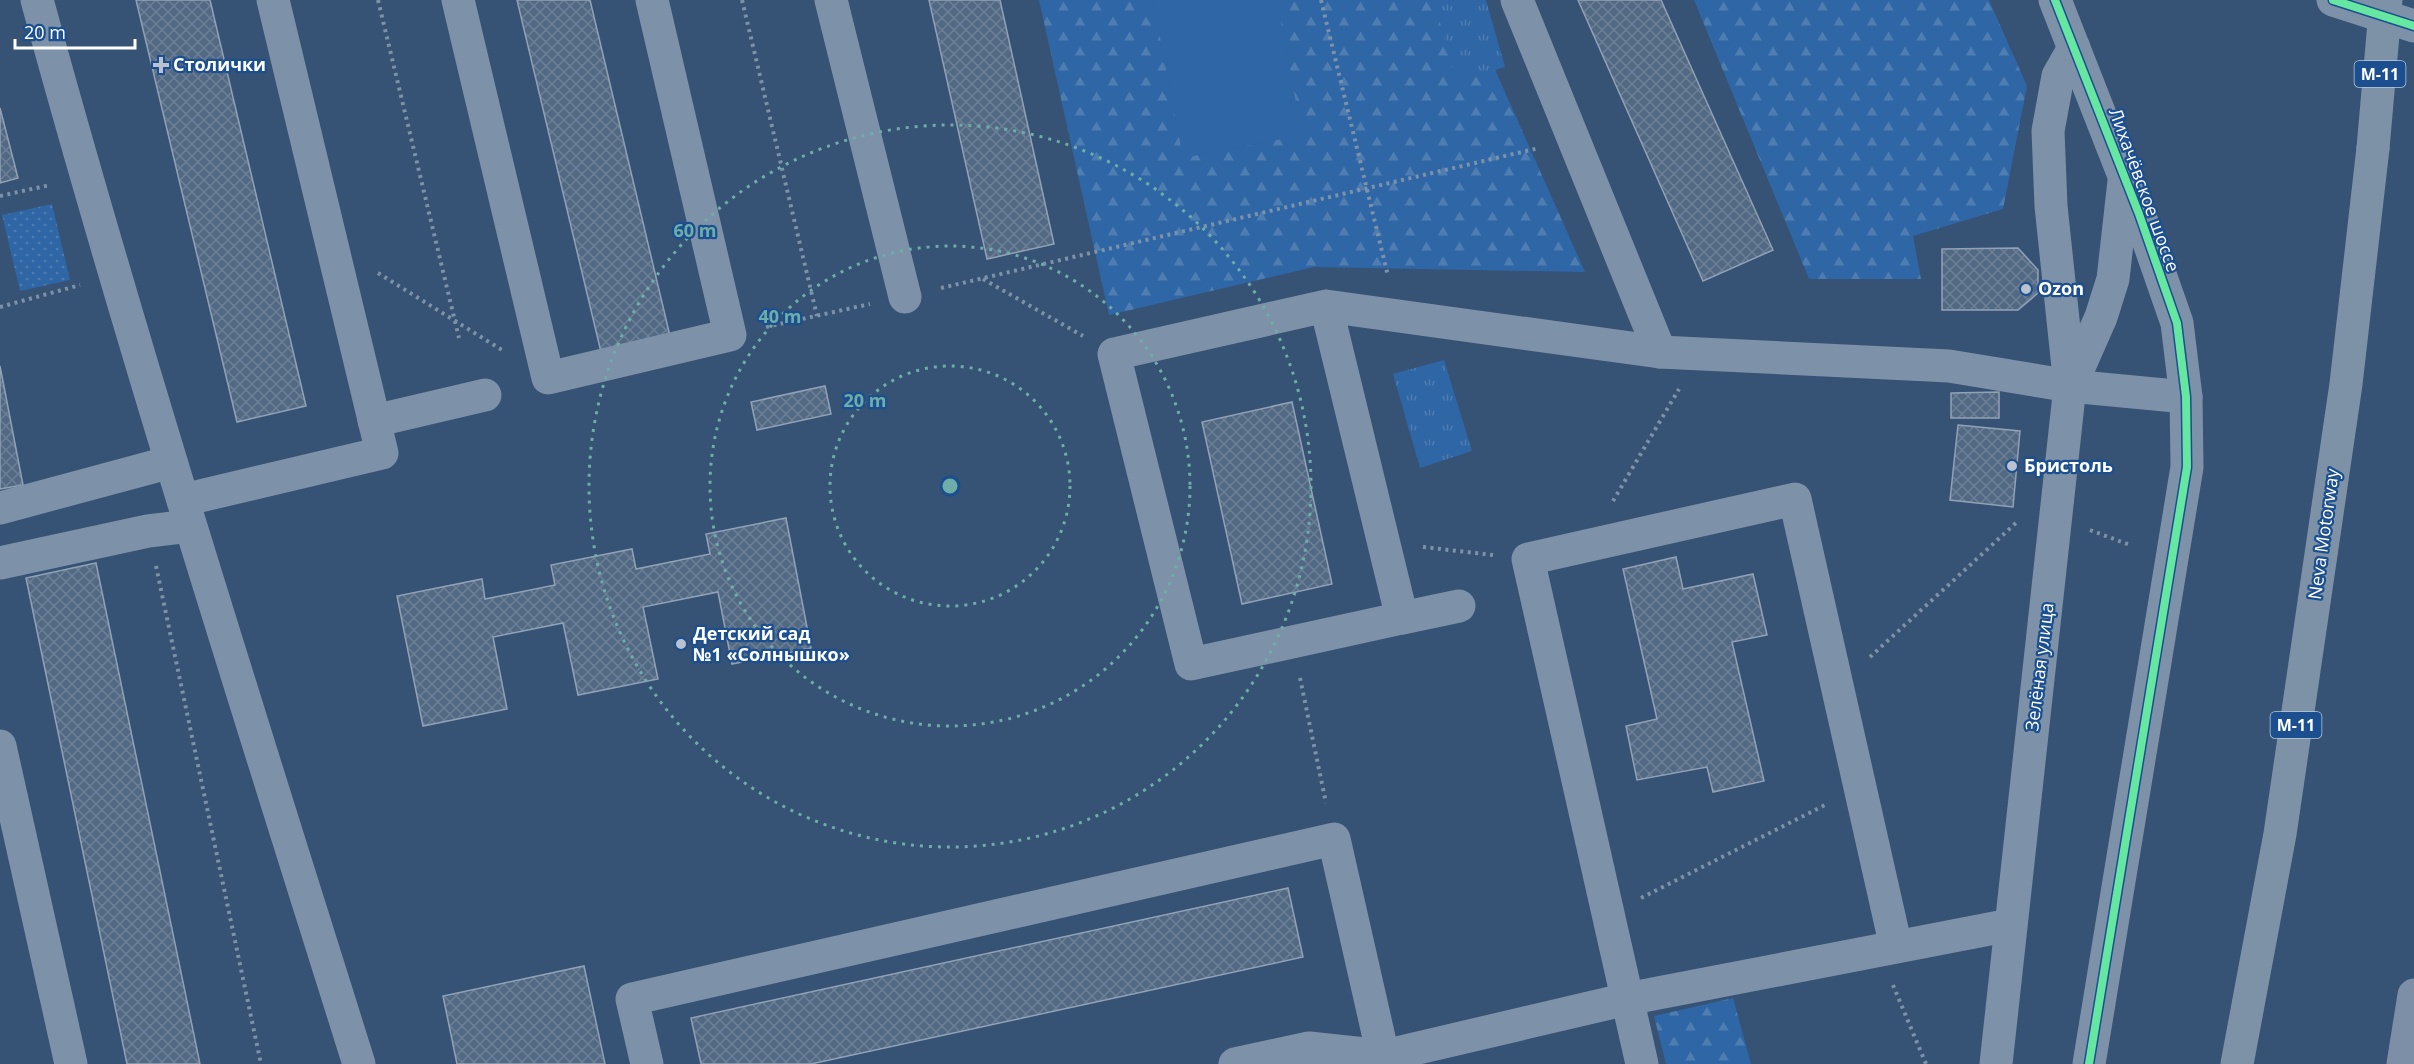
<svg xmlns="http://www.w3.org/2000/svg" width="2414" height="1064" viewBox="0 0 2414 1064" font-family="'Open Sans',sans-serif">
  <defs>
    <pattern id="grass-dots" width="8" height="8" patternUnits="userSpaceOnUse" patternTransform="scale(1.5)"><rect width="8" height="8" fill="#2f66a5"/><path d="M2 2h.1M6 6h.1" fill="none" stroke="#4e7db2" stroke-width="1.8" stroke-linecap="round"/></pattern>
    <pattern id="forest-firs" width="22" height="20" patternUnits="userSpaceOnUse" patternTransform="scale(1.5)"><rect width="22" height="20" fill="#2f66a5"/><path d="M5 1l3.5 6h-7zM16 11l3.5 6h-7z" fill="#4e7db2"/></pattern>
    <pattern id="park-tufts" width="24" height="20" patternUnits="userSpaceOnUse" patternTransform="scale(1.5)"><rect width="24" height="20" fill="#2f66a5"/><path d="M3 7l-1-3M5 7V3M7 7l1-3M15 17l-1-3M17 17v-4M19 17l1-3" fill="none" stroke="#4e7db2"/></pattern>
    <pattern id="building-cross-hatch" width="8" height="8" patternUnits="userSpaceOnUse" patternTransform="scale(1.5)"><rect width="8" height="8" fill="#526984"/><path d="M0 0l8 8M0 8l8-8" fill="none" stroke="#6c8096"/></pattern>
  </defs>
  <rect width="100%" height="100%" fill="#365274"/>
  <!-- grass -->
  <path fill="url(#grass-dots)" d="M52,204L70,280L20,291L2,215Z"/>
  <!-- forest -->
  <g fill="url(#forest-firs)">
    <path d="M1039,0H1464L1585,272L1314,267L1109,315Z"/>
    <path d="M1694,0H1989L2027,86L2003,209L1913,236L1921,279H1809Z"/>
    <path d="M1733,998L1751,1064H1666L1654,1016Z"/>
  </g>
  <!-- park -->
  <g fill="url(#park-tufts)">
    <path d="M1434,0H1486L1505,67L1456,82Z"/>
    <path d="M1444,360L1472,451L1420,468L1393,374Z"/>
  </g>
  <!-- pitch -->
  <path fill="#2f66a5" d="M1153,0H1277L1302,135L1183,158Z"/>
  <!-- building -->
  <g fill="url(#building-cross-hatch)" stroke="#92a2b6" stroke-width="1.5">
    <path d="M136,0H210L306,406L237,422Z"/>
    <path d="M517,0H590L670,336L601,352Z"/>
    <path d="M929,0H1000L1054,244L987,259Z"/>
    <path d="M1578,0H1661L1773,250L1703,281Z"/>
    <path d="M0,108L18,178L0,183Z"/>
    <path d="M2018,248L2038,270V293L2018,310H1942V249Z"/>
    <path d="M0,366L23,485L0,489Z"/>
    <path d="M825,386L831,414L757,430L751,402Z"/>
    <path d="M1999,392V418H1951V393Z"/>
    <path d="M1292,402L1332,584L1242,604L1202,422Z"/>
    <path d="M1958,425L2020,431L2013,507L1950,500Z"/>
    <path d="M786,518L811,648L732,664L718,592L643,607L658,679L578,695L563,623L493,637L507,709L423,726L397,596L482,579L485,599L555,585L551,565L632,549L636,569L710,554L706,534Z"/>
    <path d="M1676,557L1683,589L1753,574L1767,635L1732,642L1764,781L1713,792L1707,767L1637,780L1626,726L1657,719L1623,569Z"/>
    <path d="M96,563L200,1064H127L26,578Z"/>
    <path d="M1288,888L1303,957L811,1064H701L691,1018Z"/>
    <path d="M584,966L605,1064H457L443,996Z"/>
  </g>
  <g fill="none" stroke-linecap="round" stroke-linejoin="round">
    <!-- path -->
    <g stroke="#7d92a8" stroke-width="4" stroke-dasharray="3 4.5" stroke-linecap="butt">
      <path d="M378,0L459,338"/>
      <path d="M742,0L817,316"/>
      <path d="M1321,0L1388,276"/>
      <path d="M0,196L50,185"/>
      <path d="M378,273L502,350"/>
      <path d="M983,279L1083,336"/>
      <path d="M941,288L1539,148"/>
      <path d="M0,307L80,285"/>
      <path d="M766,327L870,304"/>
      <path d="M1613,501L1679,389"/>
      <path d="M2090,530L2130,545"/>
      <path d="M1423,547L1493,555"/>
      <path d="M156,566L261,1064"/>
      <path d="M1870,657L2017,522"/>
      <path d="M1300,678L1326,803"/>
      <path d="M1641,898L1827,804"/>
      <path d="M1893,985L1926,1064"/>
    </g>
    <!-- minor -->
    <g stroke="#7d92a8" stroke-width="33">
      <path d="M37,0C135,358 248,710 359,1064"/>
      <path d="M458,0L548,378L730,335L652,0"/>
      <path d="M831,0L905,297"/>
      <path d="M1517,0L1660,352"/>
      <path d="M2055,0L2139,214L2177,323L2186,397L2187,467L2089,1064"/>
      <path d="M2333,0L2414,26"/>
      <path d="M1326,306L1402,618L1191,664L1114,354L1326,306L1660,352L1949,366L2070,386L2186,397"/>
      <path d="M2071,385L2101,317L2113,279L2124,181"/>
      <path d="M374,421L485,395"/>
      <path d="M183,500L382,453L273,0"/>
      <path d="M0,508L171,462"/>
      <path d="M0,563L148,531L190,526"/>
      <path d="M1402,618L1459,606"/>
      <path d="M0,746L71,1064"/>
      <path d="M647,1064L632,999L1334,839L1385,1064"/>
      <path d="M1235,1064L1309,1048L1384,1056L1627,999L2010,925"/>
      <path d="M1642,1064L1528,559L1795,499L1896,947"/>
      <path d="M1996,1064L2070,386L2051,206L2048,131L2058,76L2074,48"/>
    </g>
    <!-- major -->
    <path stroke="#7d8ea7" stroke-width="33" d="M2403,1064L2414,995"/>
    <!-- highway -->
    <path stroke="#7e92a7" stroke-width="33" d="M2237,1064L2280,834L2346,384L2373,148"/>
    <!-- highway-bridge -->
    <path stroke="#7e92a7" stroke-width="33" d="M2373,148L2386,0"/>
    <!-- cycleway casing -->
    <g stroke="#1b4f8f" stroke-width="11">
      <g id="cycleway">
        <path d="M2055,0L2139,214L2177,323L2186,397L2187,467L2089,1064"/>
        <path d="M2333,0L2414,26"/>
      </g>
    </g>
    <!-- cycleway -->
    <use href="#cycleway" stroke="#66e7a1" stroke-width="8"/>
  </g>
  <!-- distance rings -->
  <g fill="none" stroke="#6fada8" stroke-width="3" stroke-dasharray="3 6">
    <circle cx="950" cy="486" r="120"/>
    <circle cx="950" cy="486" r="240"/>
    <circle cx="950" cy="486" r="361"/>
  </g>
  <!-- markers -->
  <g fill="#b9c2ce" stroke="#1b4f8f" stroke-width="2">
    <path d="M158 56h6v6h6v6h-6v6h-6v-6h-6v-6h6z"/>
    <circle cx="2026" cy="289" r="6"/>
    <circle cx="2012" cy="466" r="6"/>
    <circle cx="681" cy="644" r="6"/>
  </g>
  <g text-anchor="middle" stroke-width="4.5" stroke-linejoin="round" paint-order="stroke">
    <!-- shield labels -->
    <g fill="#1b4f8f" stroke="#bbcadd" stroke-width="1.5">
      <rect x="2354.5" y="61" width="51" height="26" rx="4.5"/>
      <rect x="2270.5" y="712" width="51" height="26" rx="4.5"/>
    </g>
    <g font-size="16" font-weight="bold" fill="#fff">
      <text x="2380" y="80">М-11</text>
      <text x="2296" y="731">М-11</text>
    </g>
    <!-- poi labels -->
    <g font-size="18" font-weight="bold" fill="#fff" stroke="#1b4f8f" text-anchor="start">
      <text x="173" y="71">Столички</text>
      <text x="2038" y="295">Ozon</text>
      <text x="2024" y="472">Бристоль</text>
      <text x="693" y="640">Детский сад<tspan x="693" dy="21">№1 «Солнышко»</tspan></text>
    </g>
    <!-- street labels -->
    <g font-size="18" fill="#fff" stroke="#1b4f8f">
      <text transform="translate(2144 190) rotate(70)" y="6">Лихачёвское шоссе</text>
      <text transform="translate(2324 534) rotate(-82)" y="6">Neva Motorway</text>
      <text transform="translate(2040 667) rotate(-83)" y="6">Зелёная улица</text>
    </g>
  </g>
  <circle cx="950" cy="486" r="9" fill="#6fada8" stroke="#1b4f8f" stroke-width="3"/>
  <g font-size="18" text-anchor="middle" font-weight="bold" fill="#6fada8" stroke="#1b4f8f" stroke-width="4.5" stroke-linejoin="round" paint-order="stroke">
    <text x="695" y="237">60 m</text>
    <text x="780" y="323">40 m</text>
    <text x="865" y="407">20 m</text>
  </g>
  <!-- scale -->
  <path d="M15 39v9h120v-9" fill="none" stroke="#ffffff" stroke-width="3"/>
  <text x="24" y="39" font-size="18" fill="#ffffff" stroke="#1b4f8f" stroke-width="4.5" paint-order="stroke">20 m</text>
</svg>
